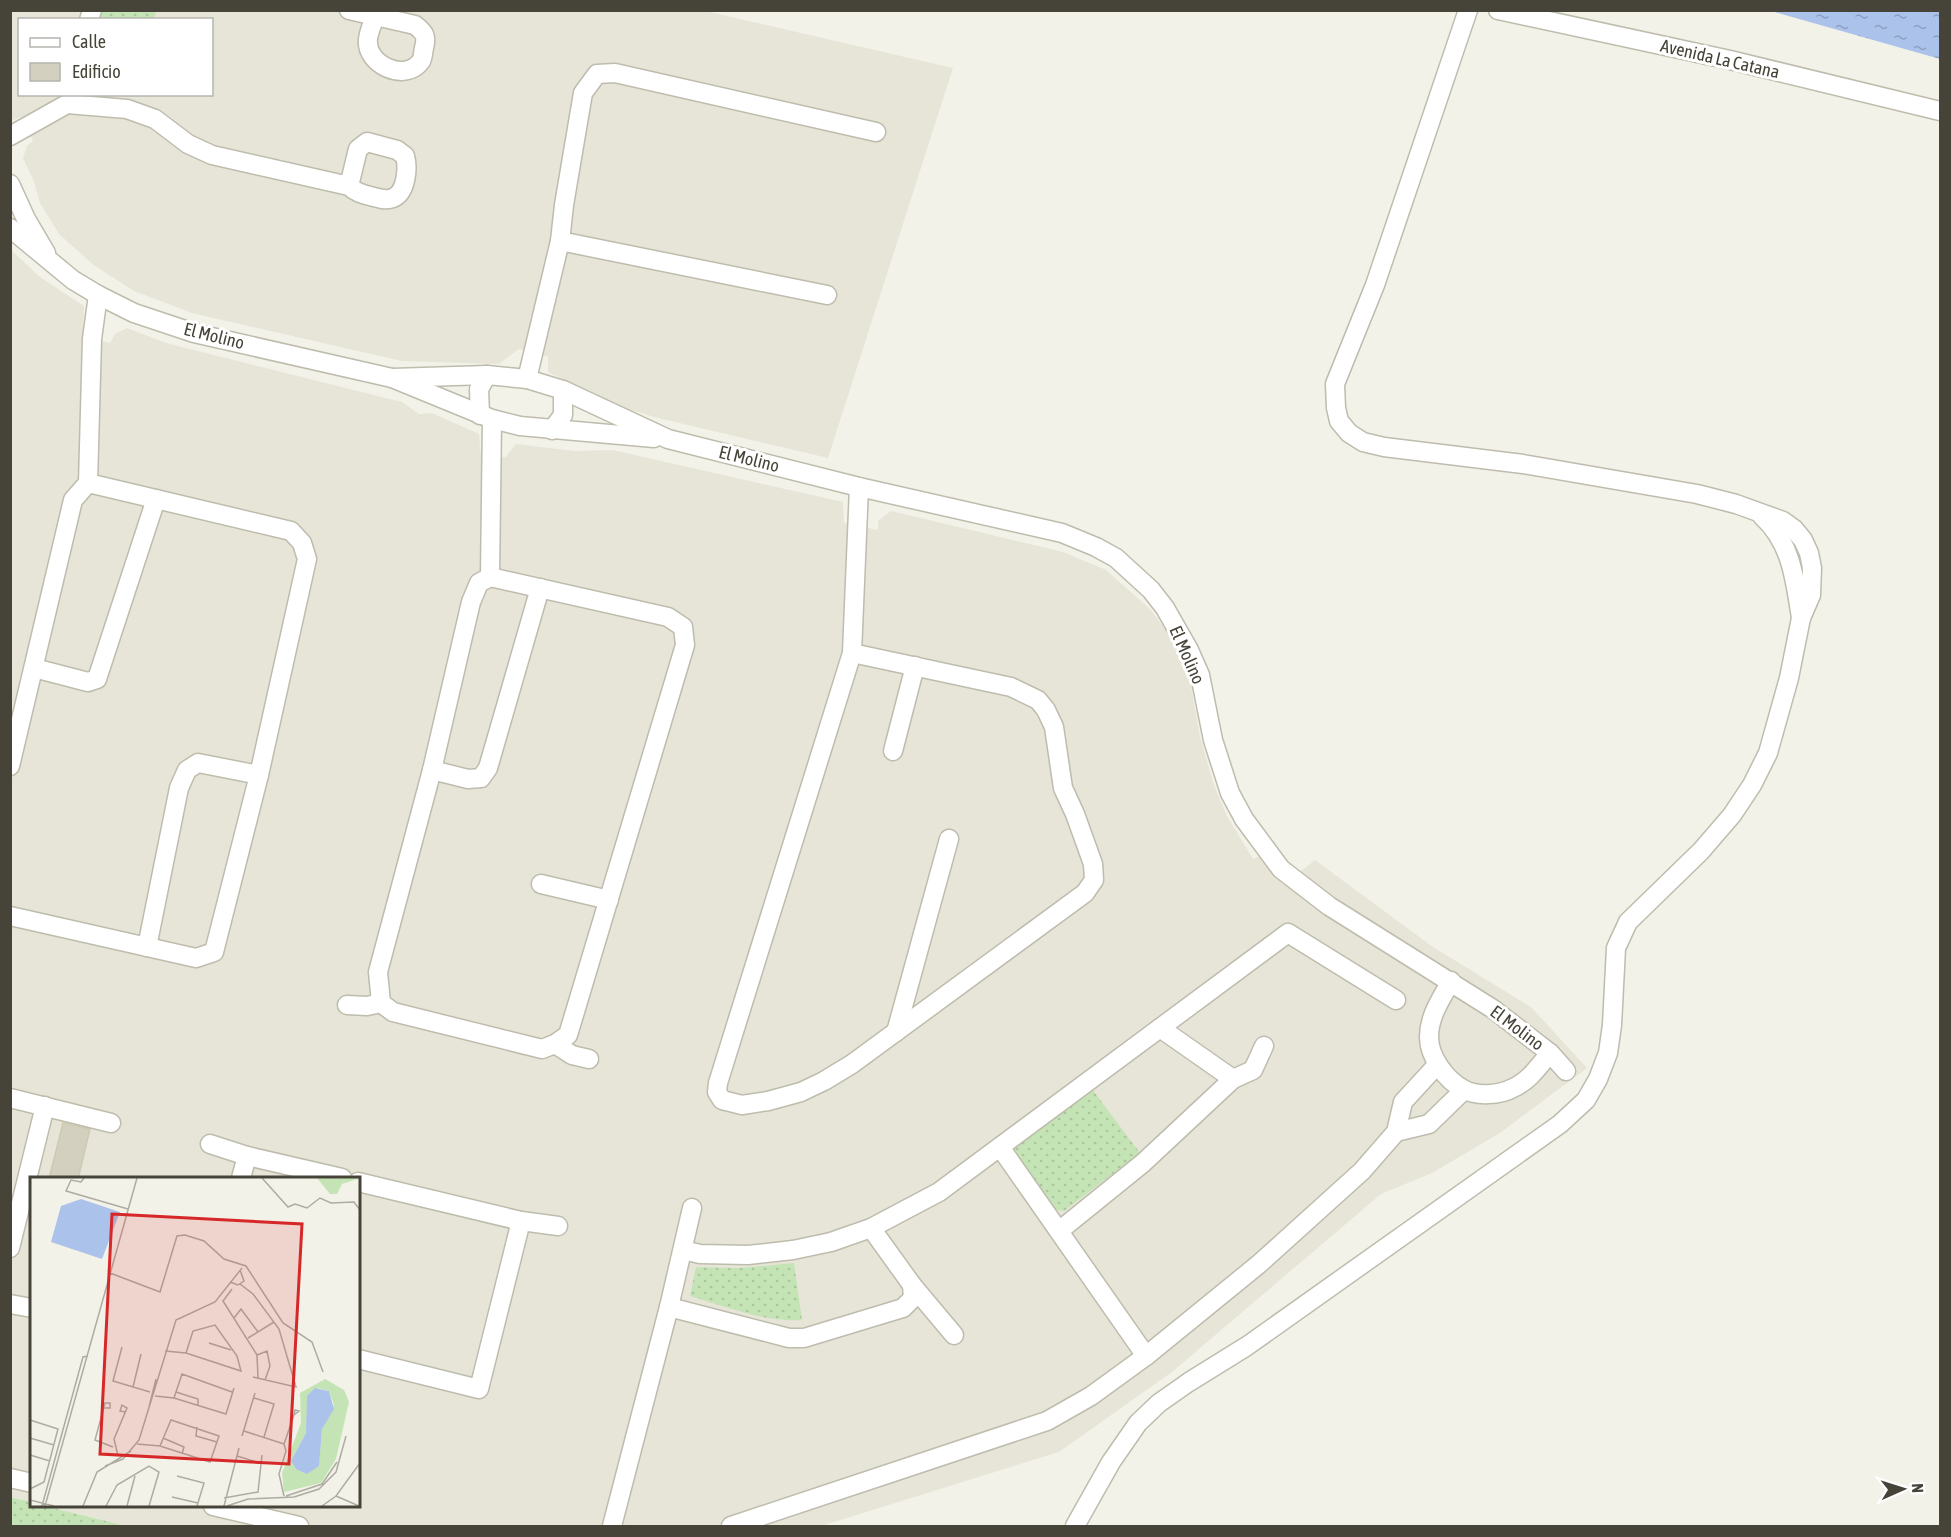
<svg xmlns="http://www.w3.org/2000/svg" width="1951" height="1537" viewBox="0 0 1951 1537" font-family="'Asap Condensed',sans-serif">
  <defs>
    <pattern id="grass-dots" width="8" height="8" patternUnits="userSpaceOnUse" patternTransform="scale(1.5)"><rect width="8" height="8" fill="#c5e4b6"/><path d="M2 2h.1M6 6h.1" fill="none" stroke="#abc59d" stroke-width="1.8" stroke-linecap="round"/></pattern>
    <pattern id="water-ripples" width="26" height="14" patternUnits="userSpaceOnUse" patternTransform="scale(1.5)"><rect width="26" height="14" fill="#abc2ea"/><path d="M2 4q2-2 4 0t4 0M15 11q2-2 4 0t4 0" fill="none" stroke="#8d9fbf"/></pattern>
  </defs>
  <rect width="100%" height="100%" fill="#f3f2e9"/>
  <!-- residential -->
  <g fill="#e7e5d8" fill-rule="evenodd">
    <path d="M11,11H705L953,68L828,458L654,417L617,406L548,372V357L519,349L499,364L402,361L192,313L134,291L95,266L59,234L40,203L34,182L23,158L27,146L33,141L21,117L11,121ZM20,20H212V94H20Z"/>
    <path d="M10,249L40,277L84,306L83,337L110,343L115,334L127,328L166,343L402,402L419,414L432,413L479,434L481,456L506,457L516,444L574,451L613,450L843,502L844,523L878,530V521L891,511L1063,552L1106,570L1150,609L1173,639L1190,681L1200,737L1214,785L1227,816L1253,859L1259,856L1284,885L1315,860L1433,947L1531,1007L1587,1068L1500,1133L1432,1173L1381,1194L1172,1372L1059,1452L821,1526H126L45,1506H358V1178H32L31,1502L11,1497Z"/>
  </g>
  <!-- grass -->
  <g fill="url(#grass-dots)">
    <path d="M98,11H156L154,19L96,20Z"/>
    <path d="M1092,1089L1140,1153L1064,1211L1055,1210L1011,1151Z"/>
    <path d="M794,1263L802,1320C766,1323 724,1306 690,1296L696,1267L740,1268Z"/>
    <path d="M10,1497L31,1502L32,1506H45L126,1526H11Z"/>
  </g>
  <!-- water -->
  <path fill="url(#water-ripples)" d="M1771,11H1940V59Z"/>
  <!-- building -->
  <path fill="#d4d0bf" stroke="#cec9b3" stroke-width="1.5" d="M63,1123L90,1129L78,1179H49Z"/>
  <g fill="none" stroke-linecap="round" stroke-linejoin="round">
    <!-- minor casing -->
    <g stroke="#bebcac" stroke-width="21">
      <g id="minor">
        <path d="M349,10L415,25C425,33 427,36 424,48C423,52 423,58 421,61C406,83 365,65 368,39C369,31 373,23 375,16"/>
        <path d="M1498,10L1730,60L1940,111"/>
        <path d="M89,20L92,10"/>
        <path d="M10,136L67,104L127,109L155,119L188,144L212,155L349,186C355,192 362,194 370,196C377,198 386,201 393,198C407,192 408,167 405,156L397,150L367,142L358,149L349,186"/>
        <path d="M10,184L26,219L46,253"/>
        <path d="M10,228L73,280L98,295L134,313L194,333L392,378L492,419L520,426L654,438"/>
        <path d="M560,241L827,295"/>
        <path d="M392,378L487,375L527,379L563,390L668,439L859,487L1062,533L1096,547L1116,558L1151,590L1165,608L1189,650L1200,675L1213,740L1230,793L1244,819L1281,869L1329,906L1493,1009L1550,1053L1566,1071"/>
        <path d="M527,379L560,241L564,205L583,93L597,74L615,73L876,132"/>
        <path d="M480,415L479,389L487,375"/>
        <path d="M552,430L563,415V390"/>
        <path d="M1762,516C1792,543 1795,581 1801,618"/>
        <path d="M490,577L668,617L683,627L685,645L568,1035L555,1044L542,1049L393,1012L381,1003L378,972L432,770L471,602L479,583Z"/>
        <path d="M490,577L492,419"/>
        <path d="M852,653L1011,687L1038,700L1046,710L1054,727L1063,788L1075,814L1093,864L1094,880L1085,893L852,1064L824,1081L801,1092L768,1101L742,1105L722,1100L717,1092L718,1083L852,653L859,487"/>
        <path d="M34,668L88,682L97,679L156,499"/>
        <path d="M893,751L915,666"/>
        <path d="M10,766L73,500L88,483L92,339L98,295"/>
        <path d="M432,770L468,779L481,778L488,768L540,588"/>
        <path d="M541,884L609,900"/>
        <path d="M10,916L196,958L214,952L259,775L307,559L302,543L291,531L88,483"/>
        <path d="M147,947L179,788L187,770L198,763L259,775"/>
        <path d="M1451,981C1441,999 1429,1016 1429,1037C1429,1057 1446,1080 1463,1089C1477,1097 1500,1095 1513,1088C1529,1081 1539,1066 1550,1053"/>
        <path d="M347,1005L367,1006L381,1003"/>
        <path d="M896,1032L949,839"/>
        <path d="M555,1044L572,1055L589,1059"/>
        <path d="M1233,1079L1253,1070L1264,1046"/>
        <path d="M10,1098L111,1123"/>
        <path d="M1396,1132L1429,1124L1464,1090"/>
        <path d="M210,1144L247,1156L342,1178"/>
        <path d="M1000,1147L1146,1356"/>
        <path d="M241,1178L247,1156"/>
        <path d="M358,1182L521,1221L558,1226"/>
        <path d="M1059,1231L1143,1163L1233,1079L1160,1028"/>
        <path d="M10,1248L45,1106"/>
        <path d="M683,1250L700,1254L748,1255L793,1250L831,1242L871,1228L939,1192L1288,933L1396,1000"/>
        <path d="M912,1285L954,1335"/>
        <path d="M10,1304L32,1308"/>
        <path d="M669,1307L789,1338H804L903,1308L913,1298L912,1285L871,1228"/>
        <path d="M358,1359L479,1389L521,1221"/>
        <path d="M10,1478L32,1483"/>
        <path d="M213,1506L299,1526"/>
        <path d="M612,1526L669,1307L692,1208"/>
        <path d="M731,1526L1047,1421L1091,1396L1146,1356L1259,1264L1362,1171L1396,1132L1403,1102L1437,1065"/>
        <path d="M1075,1526L1111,1462L1138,1423L1159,1403L1189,1382L1247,1346L1560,1124L1586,1100L1598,1079L1608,1053L1612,1025L1616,948L1628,922L1701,851L1732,815L1752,785L1768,753L1789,678L1801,618L1811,595L1812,568L1809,553L1803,540L1794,529L1783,521L1736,504L1697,494L1523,464L1384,447L1363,442L1349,433L1339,421L1336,408L1335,384L1375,285L1468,10"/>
      </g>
    </g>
    <!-- minor -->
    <use href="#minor" stroke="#fff" stroke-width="18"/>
  </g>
  <g text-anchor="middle" stroke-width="6" stroke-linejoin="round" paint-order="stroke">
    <!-- street labels -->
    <g font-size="18" fill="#464438" stroke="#fff">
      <text transform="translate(1720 59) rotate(13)" y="6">Avenida La Catana</text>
      <text transform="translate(214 336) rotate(14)" y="6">El Molino</text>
      <text transform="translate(749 459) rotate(14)" y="6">El Molino</text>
      <text transform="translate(1187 655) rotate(66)" y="6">El Molino</text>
      <text transform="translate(1517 1028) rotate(37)" y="6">El Molino</text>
    </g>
  </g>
  <!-- overview -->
  <g transform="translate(30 1177)">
    <rect width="330" height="330" fill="#f3f2e9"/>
    <path d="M287,1H330L312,7L307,17H300ZM295,202L314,213L319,225L306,282L291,306L254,315L252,296L271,246L270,216ZM288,211L299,214L304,228L292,252L289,285L264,279L276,256L279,230Z" fill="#c5e4b6" fill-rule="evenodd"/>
    <path d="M51,22L90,35L72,82L21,65L31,29ZM285,211L299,214L304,232L292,252L289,289L277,297L266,292L261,284L276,256L277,219Z" fill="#abc2ea"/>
    <path fill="none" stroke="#aeaca2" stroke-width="1.5" d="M54,1L51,5L41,3L36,14L98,32M232,1L258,30L265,27L277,31L290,21L301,26L324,25L330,33M80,96L130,115L147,59L155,58L174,64L194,82L216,89L253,146L282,165L293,195M200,105L208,108L214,104L210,93M210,107L223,117L249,152L266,210L223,200M202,112L193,124L227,178L228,201M204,141L211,132L228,155M218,161L244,145M179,166L201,173M92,170L83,204L120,215M135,174L156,176L211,194L207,179L185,148L163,154L156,176M227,178L237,174L240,189L235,203M103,210L111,177M146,215L168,222V229M125,219L144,221L196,237L204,211M144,221L152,197L202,215M224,221L244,227L234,260M119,230L126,202M74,231H80V226H75L65,263L83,270M0,243L28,252L14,305L0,312M167,250L166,259L187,265M214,254L254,267M212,259L225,216M0,261L24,268M133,261L154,270L152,277M107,267L130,269L180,285L189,259L141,243L130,269M0,278L20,284M88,279L84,262L97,231L92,228L90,234L95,235M207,279L230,286M75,289L93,282L109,263L146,143L185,125L212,91M147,299L174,306L167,329M254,319L249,297L256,274L254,267L264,238L269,234L265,233L264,238M256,319L292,307L307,285M306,319L329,329M142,320L168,326M194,321L228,315L232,278M0,323L24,329M12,329L53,180L58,179M15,329L107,1M53,329L67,295L101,274M76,329L87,308L119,289L129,295L119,329M97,329L105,299M194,329L209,271M197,329L218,322L264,320L289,312L306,295L316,259M292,329L306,319L330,286"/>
    <path fill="#d62828" fill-opacity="0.15" stroke="#d62828" stroke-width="3" d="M82,37L272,47L259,287L70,277Z"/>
    <rect width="330" height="330" fill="none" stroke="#464438" stroke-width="3"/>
  </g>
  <!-- border -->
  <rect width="1951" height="1537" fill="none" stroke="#464438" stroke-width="24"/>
  <!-- legend -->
  <rect x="18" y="18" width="195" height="78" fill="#ffffff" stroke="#b5b4af" stroke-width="1.5"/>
  <rect x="30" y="38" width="30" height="9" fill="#ffffff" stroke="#b5b4af" stroke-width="1.5"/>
  <text x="72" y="48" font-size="18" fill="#464438">Calle</text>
  <rect x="30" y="63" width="30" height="18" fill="#d4d0bf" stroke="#b5b4af" stroke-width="1.5"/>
  <text x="72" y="78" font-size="18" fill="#464438">Edificio</text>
  <!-- north arrow -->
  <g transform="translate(1903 1489) rotate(87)" stroke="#ffffff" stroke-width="4.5" paint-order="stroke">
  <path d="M0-4.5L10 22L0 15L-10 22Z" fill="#464438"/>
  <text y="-9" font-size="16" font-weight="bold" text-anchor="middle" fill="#464438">N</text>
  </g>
</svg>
